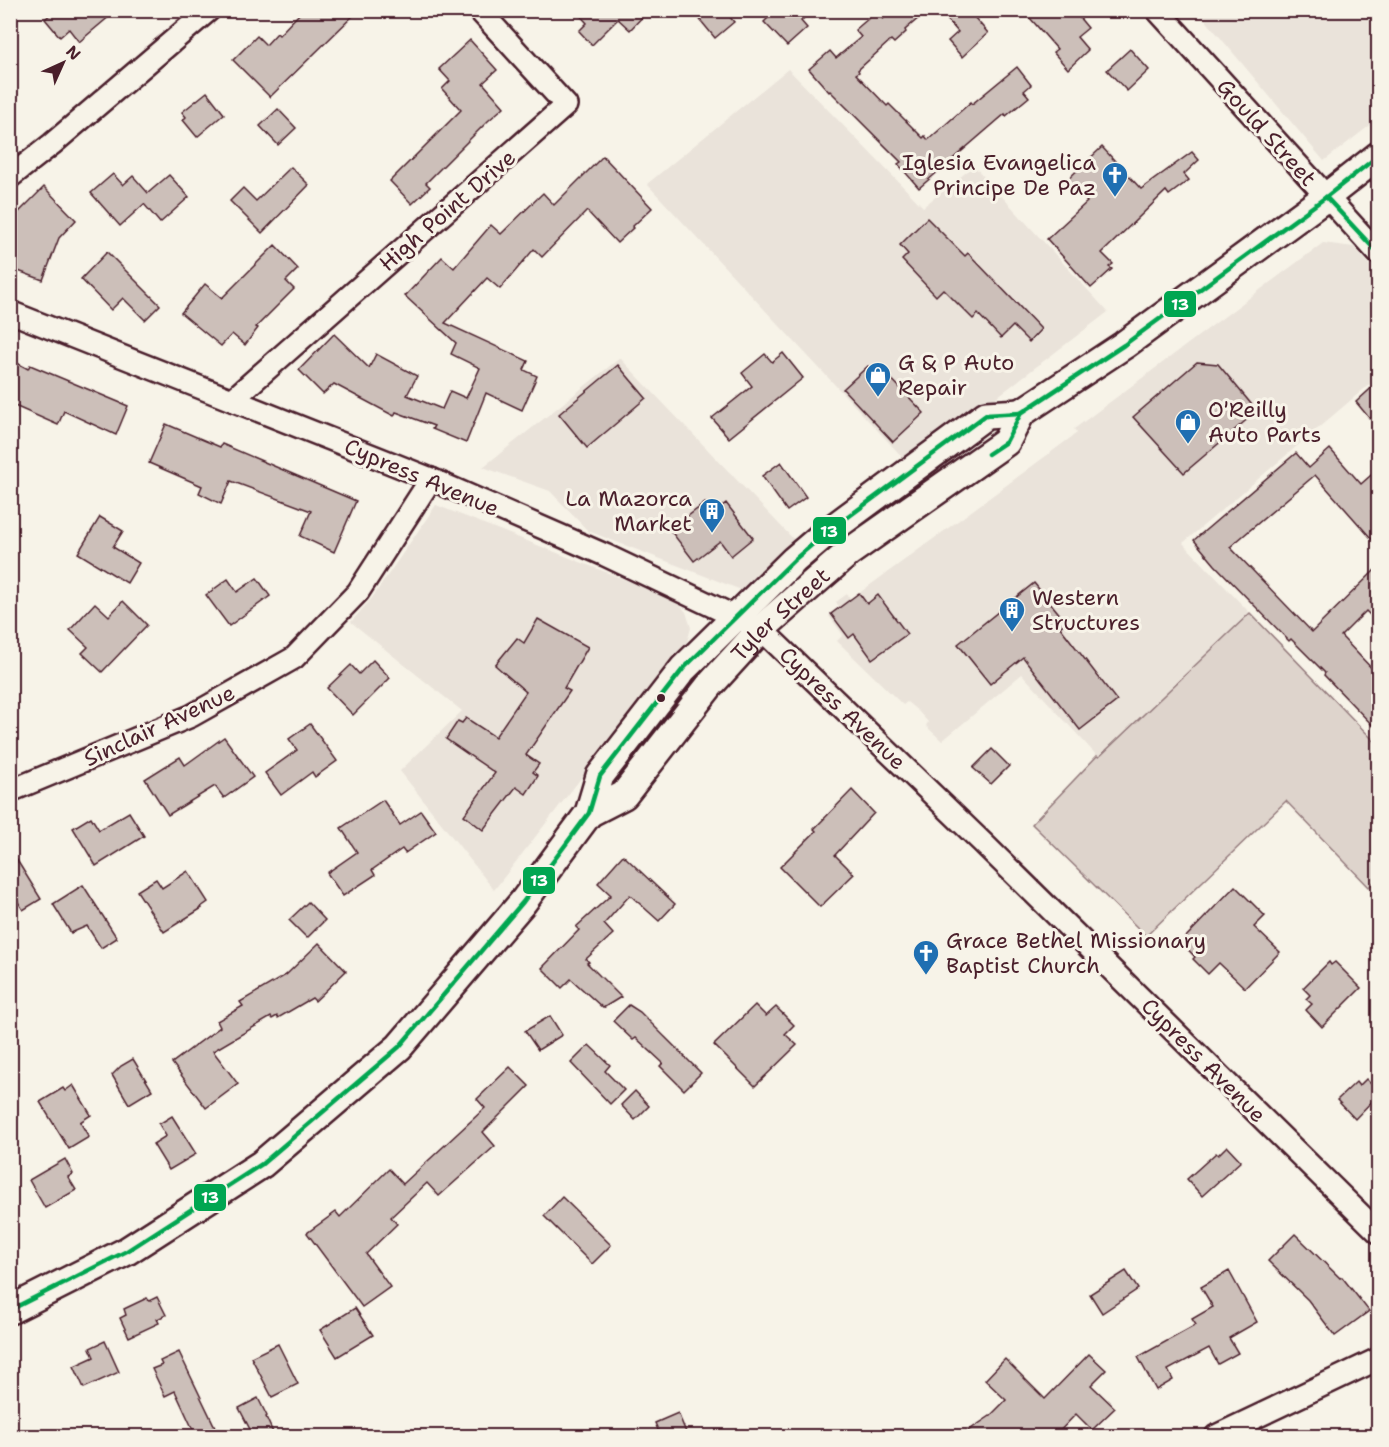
<svg xmlns="http://www.w3.org/2000/svg" width="1389" height="1447" viewBox="0 0 1389 1447" font-family="'Shantell Sans',sans-serif">
  <rect width="100%" height="100%" fill="#f7f3e8"/>
  <filter id="ink" filterUnits="userSpaceOnUse"><feTurbulence type="fractalNoise" baseFrequency=".0167" numOctaves="2"/><feDisplacementMap in="SourceGraphic" scale="12" xChannelSelector="R" yChannelSelector="G"/><feConvolveMatrix kernelMatrix="1 2 1 2 8 2 1 2 1" color-interpolation-filters="sRGB"/></filter>
  <g filter="url(#ink)">
    <!-- built -->
    <g fill="#eae3da">
      <path d="M1198,11H1378V119L1324,161Z"/>
      <path d="M788,69L923,207L974,166L1108,312L909,464L647,184Z"/>
      <path d="M1323,243L1354,247L1378,274V377L1183,543L1250,613L1099,758L1022,674L942,741L926,726L928,722L918,711L907,702L903,705L837,641L843,635L829,616L840,608L836,602L847,594L851,599L962,518L1077,433L1074,429Z"/>
      <path d="M620,358L800,546L744,591L588,531L550,491L483,467Z"/>
      <path d="M436,505L674,599L686,612L691,628L687,642L494,890L400,771L462,711L351,622L372,598Z"/>
    </g>
    <!-- green -->
    <path fill="#ded4cc" stroke="#947a7c" stroke-width="1.5" d="M1250,613L1378,745V878L1369,887L1286,801L1146,936L1032,824L1097,756L1099,757Z"/>
    <!-- building -->
    <g fill="#ccbfb9" stroke="#4a1f2b" stroke-width="1.5">
      <path d="M55,10H117L79,42L69,29L60,37L45,19Z"/>
      <path d="M303,10H359L270,97L233,60L257,36L266,45L277,33L279,35Z"/>
      <path d="M575,10H649L630,30L618,19L592,45L579,31L587,23Z"/>
      <path d="M692,10H724L734,22L715,38Z"/>
      <path d="M776,10H812L801,21L807,28L787,46L764,22Z"/>
      <path d="M893,10H928L905,30L906,32L894,43L891,40L858,70L859,72L856,74L887,106L889,104L923,138L925,136L928,140L971,102L972,104L1017,67L1031,85L1024,91L1029,97L1006,116L1005,114L919,188L898,164L901,162L830,91L829,92L809,69L830,51L836,58L861,37L855,30L876,12L883,19Z"/>
      <path d="M939,10H968L988,33L962,57L948,41L958,32Z"/>
      <path d="M1023,10H1073L1088,28L1077,37L1088,50L1068,69L1053,52L1057,49Z"/>
      <path d="M470,40L497,70L483,83L504,107L488,121L426,183L430,187L412,204L390,181L461,110L442,89L450,81L439,69Z"/>
      <path d="M1130,49L1149,70L1127,91L1107,70Z"/>
      <path d="M207,92L224,114L197,137L183,120L186,117L182,112Z"/>
      <path d="M278,109L296,128L278,145L260,126Z"/>
      <path d="M1102,147L1141,189L1192,152L1199,160L1184,174L1189,180L1169,195L1166,191L1102,253L1113,264L1109,267L1112,269L1091,288L1047,239L1087,202L1067,180Z"/>
      <path d="M603,156L652,208L632,227L633,228L617,243L587,211L542,257L534,249L500,289L487,278L445,323L528,361L524,370L537,376L522,410L486,393L466,443L432,429L434,426L396,412L394,416L334,384L323,394L299,370L334,334L369,368L376,354L417,376L407,395L442,409L450,391L466,398L480,368L451,354L456,343L405,296L442,257L454,268L491,225L501,234L543,193L554,205Z"/>
      <path d="M291,167L309,185L262,233L230,201L243,188L256,201Z"/>
      <path d="M113,174L123,185L133,176L148,193L169,175L189,197L160,223L144,204L120,226L91,193Z"/>
      <path d="M44,187L76,220L59,238L43,280L10,268V221Z"/>
      <path d="M927,218L965,256L968,253L1041,329L1029,342L1013,326L1001,338L978,314L973,319L943,289L936,296L902,260L908,254L900,245Z"/>
      <path d="M275,245L298,269L286,281L294,289L256,327L258,328L245,345L232,334L221,346L181,313L205,284L222,298Z"/>
      <path d="M107,252L160,305L145,320L123,298L111,310L81,279Z"/>
      <path d="M783,353L803,378L729,438L712,418L752,386L742,373L765,354L772,362Z"/>
      <path d="M10,359L28,369L30,365L128,406L116,435L64,411L58,425L10,404Z"/>
      <path d="M1197,362L1218,364L1257,411L1184,473L1133,417Z"/>
      <path d="M618,365L646,398L587,448L559,414Z"/>
      <path d="M868,366L879,376L884,371L924,413L893,442L843,389Z"/>
      <path d="M1378,382V411L1370,419L1356,402Z"/>
      <path d="M166,424L220,447L222,444L356,501L334,552L300,536L311,511L231,481L221,504L199,493L202,486L149,463Z"/>
      <path d="M1330,449L1361,484L1378,469V546L1315,475L1230,547L1312,632L1378,567V607L1370,615L1366,611L1341,636L1378,675V731L1324,675L1325,673L1291,639L1289,641L1215,565L1194,540L1296,453L1309,468Z"/>
      <path d="M781,462L806,497L787,511L762,476Z"/>
      <path d="M705,503L713,513L726,503L753,538L731,556L720,541L694,561L670,530Z"/>
      <path d="M100,517L123,531L113,547L139,563L127,583L78,553Z"/>
      <path d="M257,578L270,596L229,626L206,595L228,579L237,592Z"/>
      <path d="M1034,583L1066,622L1060,627L1117,701L1080,730L1023,657L990,684L958,644Z"/>
      <path d="M859,593L867,604L878,595L907,634L872,659L854,634L849,638L831,614Z"/>
      <path d="M123,601L147,625L102,672L82,653L88,647L70,630L95,603L109,616Z"/>
      <path d="M538,619L588,647L564,688L570,691L526,755L539,764L533,772L538,776L526,794L516,787L483,830L464,815L495,773L446,739L458,721L462,723L466,718L495,737L526,692L495,665L517,638L524,643Z"/>
      <path d="M373,660L390,678L353,715L327,688L351,665L359,674Z"/>
      <path d="M310,724L337,761L315,777L312,772L281,795L265,773L297,750L289,739Z"/>
      <path d="M224,737L253,777L224,798L215,786L168,815L145,779L180,757L185,765Z"/>
      <path d="M992,749L1009,766L991,784L973,768Z"/>
      <path d="M852,790L874,813L835,855L854,874L820,907L780,867L816,831L814,829Z"/>
      <path d="M383,800L400,825L421,811L436,832L405,853L402,849L372,870L375,875L343,896L327,873L357,852L341,828Z"/>
      <path d="M129,812L144,836L96,866L73,828L91,817L99,830Z"/>
      <path d="M10,849L41,899L23,910L10,889Z"/>
      <path d="M623,855L675,904L659,921L630,895L604,924L613,934L586,959L589,962L587,963L621,997L603,1008L571,979L562,988L542,968L579,930L576,927L611,895L598,883Z"/>
      <path d="M188,871L208,902L201,907L202,908L164,932L137,891L156,879L162,888Z"/>
      <path d="M83,885L117,938L101,948L87,926L71,933L53,904Z"/>
      <path d="M1235,886L1265,916L1254,927L1280,952L1245,988L1219,963L1208,974L1193,959L1195,957L1181,942Z"/>
      <path d="M308,902L325,920L307,938L289,920Z"/>
      <path d="M319,943L346,971L315,1001L312,998L278,1018L277,1016L272,1019L271,1017L213,1051L238,1084L206,1108L172,1063L220,1027L217,1021L243,1006L240,1002L286,975Z"/>
      <path d="M1329,962L1331,965L1335,962L1361,988L1322,1027L1306,1010L1312,1004L1306,999L1310,995L1303,988Z"/>
      <path d="M629,1005L640,1012L701,1073L684,1090L660,1066L663,1063L636,1038L633,1040L613,1021Z"/>
      <path d="M755,1005L766,1016L776,1007L794,1025L785,1034L797,1045L755,1086L714,1045Z"/>
      <path d="M550,1016L562,1035L538,1050L525,1031Z"/>
      <path d="M589,1045L610,1065L605,1071L624,1090L610,1104L571,1063Z"/>
      <path d="M133,1059L152,1090L129,1104L112,1075L121,1066Z"/>
      <path d="M510,1067L529,1086L483,1132L495,1146L439,1196L427,1183L391,1217L397,1224L366,1254L390,1287L362,1307L307,1233L336,1212L340,1217L389,1169L403,1184L485,1108L477,1099Z"/>
      <path d="M1366,1079L1378,1091V1095L1355,1119L1337,1100L1356,1082L1359,1086Z"/>
      <path d="M73,1085L91,1115L80,1122L89,1137L69,1149L40,1102L63,1088L65,1091Z"/>
      <path d="M635,1091L649,1106L635,1120L621,1105Z"/>
      <path d="M172,1116L196,1154L169,1170L153,1144L166,1136L159,1124Z"/>
      <path d="M1227,1146L1241,1161L1202,1196L1187,1179L1216,1153L1218,1155Z"/>
      <path d="M65,1159L73,1174L68,1177L76,1190L45,1208L29,1180Z"/>
      <path d="M562,1197L611,1245L592,1264L544,1216Z"/>
      <path d="M1295,1234L1340,1278L1342,1277L1369,1311L1335,1336L1308,1300L1268,1261Z"/>
      <path d="M1126,1271L1138,1289L1102,1313L1090,1294Z"/>
      <path d="M1229,1271L1257,1322L1229,1338L1238,1353L1218,1364L1209,1348L1168,1370L1173,1380L1156,1390L1138,1357L1196,1325L1192,1319L1213,1307L1201,1287Z"/>
      <path d="M157,1297L166,1315L157,1319L159,1323L129,1337L120,1318L126,1315L124,1309L147,1298L149,1301Z"/>
      <path d="M355,1308L373,1335L337,1357L320,1330Z"/>
      <path d="M105,1341L119,1372L84,1388L74,1366L94,1357L90,1348Z"/>
      <path d="M278,1344L298,1384L272,1397L251,1357Z"/>
      <path d="M179,1352L215,1427L196,1436L175,1391L165,1396L152,1369L162,1365L160,1361Z"/>
      <path d="M1089,1354L1106,1370L1091,1385L1115,1408L1092,1430L1076,1414L1054,1437H959L990,1416L1006,1400L985,1380L1005,1359L1045,1399Z"/>
      <path d="M258,1398L267,1416L266,1417L275,1437H254L239,1408Z"/>
      <path d="M678,1413L688,1437H661L655,1423Z"/>
    </g>
    <g fill="none" stroke-linecap="round" stroke-linejoin="round">
      <!-- minor casing -->
      <g stroke="#4a1f2b" stroke-width="26">
        <g id="minor">
          <path d="M1157,10L1378,253"/>
          <path d="M10,177L52,144L209,10"/>
          <path d="M10,312L431,479L605,555L761,629L984,844L1378,1232"/>
          <path d="M232,400L566,105L479,10"/>
          <path d="M10,791L191,716L294,658L358,592L431,479"/>
          <path d="M1216,1436L1378,1359"/>
        </g>
      </g>
      <!-- major casing -->
      <g stroke="#4a1f2b" stroke-width="32">
        <g id="major">
          <path id="s1" d="M589,813L624,795L710,685L761,629L811,585L848,553L1006,442L1021,413L1124,345L1326,197L1378,156"/>
          <path d="M10,1310L127,1251L262,1164L399,1047L523,902L589,813L600,776L683,669L794,560L821,537L986,415L1021,413"/>
        </g>
      </g>
      <!-- minor -->
      <use href="#minor" stroke="#f7f3e8" stroke-width="21"/>
      <!-- major -->
      <use href="#major" stroke="#f7f3e8" stroke-width="27"/>
      <!-- bus-1 casing -->
      <g stroke="#f7f3e8" stroke-width="9">
        <g id="bus-1">
          <path d="M1326,197L1378,253"/>
          <path d="M988,454L1006,442L1021,413L1124,345L1326,197L1378,156"/>
          <path d="M10,1310L127,1251L262,1164L399,1047L523,902L589,813L600,776L683,669L794,560L821,537L986,415L1021,413"/>
        </g>
      </g>
      <!-- bus-1 -->
      <use href="#bus-1" stroke="#00a651" stroke-width="4.5"/>
    </g>
  </g>
  <!-- icons -->
  <defs>
    <g id="church-pin" transform="scale(1.35)"><path d="M0 17L-7.5 6A9.5 9.5 0 1 1 7.5 6Z" fill="#1f6fb2" stroke="#f7f3e8"/><path d="M-1.2-6h2.4v3.5h3.3v2.4h-3.3V6h-2.4V-.1h-3.3v-2.4h3.3Z" fill="#fff"/></g>
    <g id="shop-pin" transform="scale(1.35)"><path d="M0 17L-7.5 6A9.5 9.5 0 1 1 7.5 6Z" fill="#1f6fb2" stroke="#f7f3e8"/><path d="M-5-2.5h2.3a2.7 3.5 0 0 1 5.4 0H5L5.5 6h-11ZM-1.5-2.5h3a1.5 2.3 0 0 0-3 0Z" fill="#fff"/></g>
    <g id="building-pin" transform="scale(1.35)"><path d="M0 17L-7.5 6A9.5 9.5 0 1 1 7.5 6Z" fill="#1f6fb2" stroke="#f7f3e8"/><path d="M-4-6H4V6H1V3H-1V6H-4ZM-2.5-4.3h1.7v1.8h-1.7ZM.8-4.3h1.7v1.8H.8ZM-2.5-1h1.7V.8h-1.7ZM.8-1h1.7V.8H.8Z" fill="#fff"/></g>
  </defs>
  <g fill-rule="evenodd">
    <use href="#church-pin" x="1115" y="175"/>
    <use href="#shop-pin" x="878" y="375"/>
    <use href="#shop-pin" x="1188" y="422"/>
    <use href="#building-pin" x="712" y="511"/>
    <use href="#building-pin" x="1012" y="610"/>
    <use href="#church-pin" x="926" y="953"/>
  </g>
  <!-- markers -->
  <circle fill="#4a1f2b" stroke="#f7f3e8" stroke-width="2" cx="661" cy="698" r="5"/>
  <g text-anchor="middle" stroke-width="6" stroke-linejoin="round" paint-order="stroke">
    <!-- street labels -->
    <g font-size="22" fill="#4a1f2b" stroke="#f7f3e8">
      <text transform="translate(1267 132) rotate(48)" y="8">Gould Street</text>
      <text transform="translate(447 210) rotate(-41)" y="8">High Point Drive</text>
      <text transform="translate(422 477) rotate(23)" y="8">Cypress Avenue</text>
      <text dy="8" stroke="none"><textPath href="#s1" startOffset="279">Tyler Street</textPath></text>
      <text transform="translate(843 708) rotate(44)" y="8">Cypress Avenue</text>
      <text transform="translate(159 725) rotate(-25)" y="8">Sinclair Avenue</text>
      <text transform="translate(1204 1060) rotate(45)" y="8">Cypress Avenue</text>
    </g>
    <!-- poi labels -->
    <g font-size="22" fill="#4a1f2b" stroke="#f7f3e8" text-anchor="start">
      <text x="1096" y="170" text-anchor="end">Iglesia Evangelica<tspan x="1096" dy="25">Principe De Paz</tspan></text>
      <text x="898" y="370">G &amp; P Auto<tspan x="898" dy="25">Repair</tspan></text>
      <text x="1208" y="417">O'Reilly<tspan x="1208" dy="25">Auto Parts</tspan></text>
      <text x="692" y="506" text-anchor="end">La Mazorca<tspan x="692" dy="25">Market</tspan></text>
      <text x="1032" y="605">Western<tspan x="1032" dy="25">Structures</tspan></text>
      <text x="946" y="948">Grace Bethel Missionary<tspan x="946" dy="25">Baptist Church</tspan></text>
    </g>
  </g>
  <g stroke="#f7f3e8" stroke-width="2">
    <rect x="1163" y="290" width="34" height="28" rx="6" fill="#00a651"/>
    <rect x="812" y="516" width="35" height="29" rx="6" fill="#00a651"/>
    <rect x="522" y="866" width="34" height="29" rx="6" fill="#00a651"/>
    <rect x="193" y="1183" width="34" height="29" rx="6" fill="#00a651"/>
  </g>
  <g font-size="16" text-anchor="middle" font-weight="bold" fill="#fff">
    <text x="1180" y="310">13</text>
    <text x="829" y="537">13</text>
    <text x="539" y="886">13</text>
    <text x="210" y="1203">13</text>
  </g>
  <!-- margin -->
  <rect width="1389" height="1447" fill="none" stroke="#f7f3e8" stroke-width="36"/>
  <rect x="18" y="18" width="1353" height="1411" fill="none" stroke="#4a1f2b" stroke-width="2" filter="url(#ink)"/>
  <!-- north arrow -->
  <g transform="translate(63 63) rotate(45)" stroke="#f7f3e8" stroke-width="4.5" paint-order="stroke">
  <path d="M0-4.5L10 22L0 15L-10 22Z" fill="#4a1f2b"/>
  <text y="-9" font-size="16" font-weight="bold" text-anchor="middle" fill="#4a1f2b">N</text>
  </g>
</svg>
